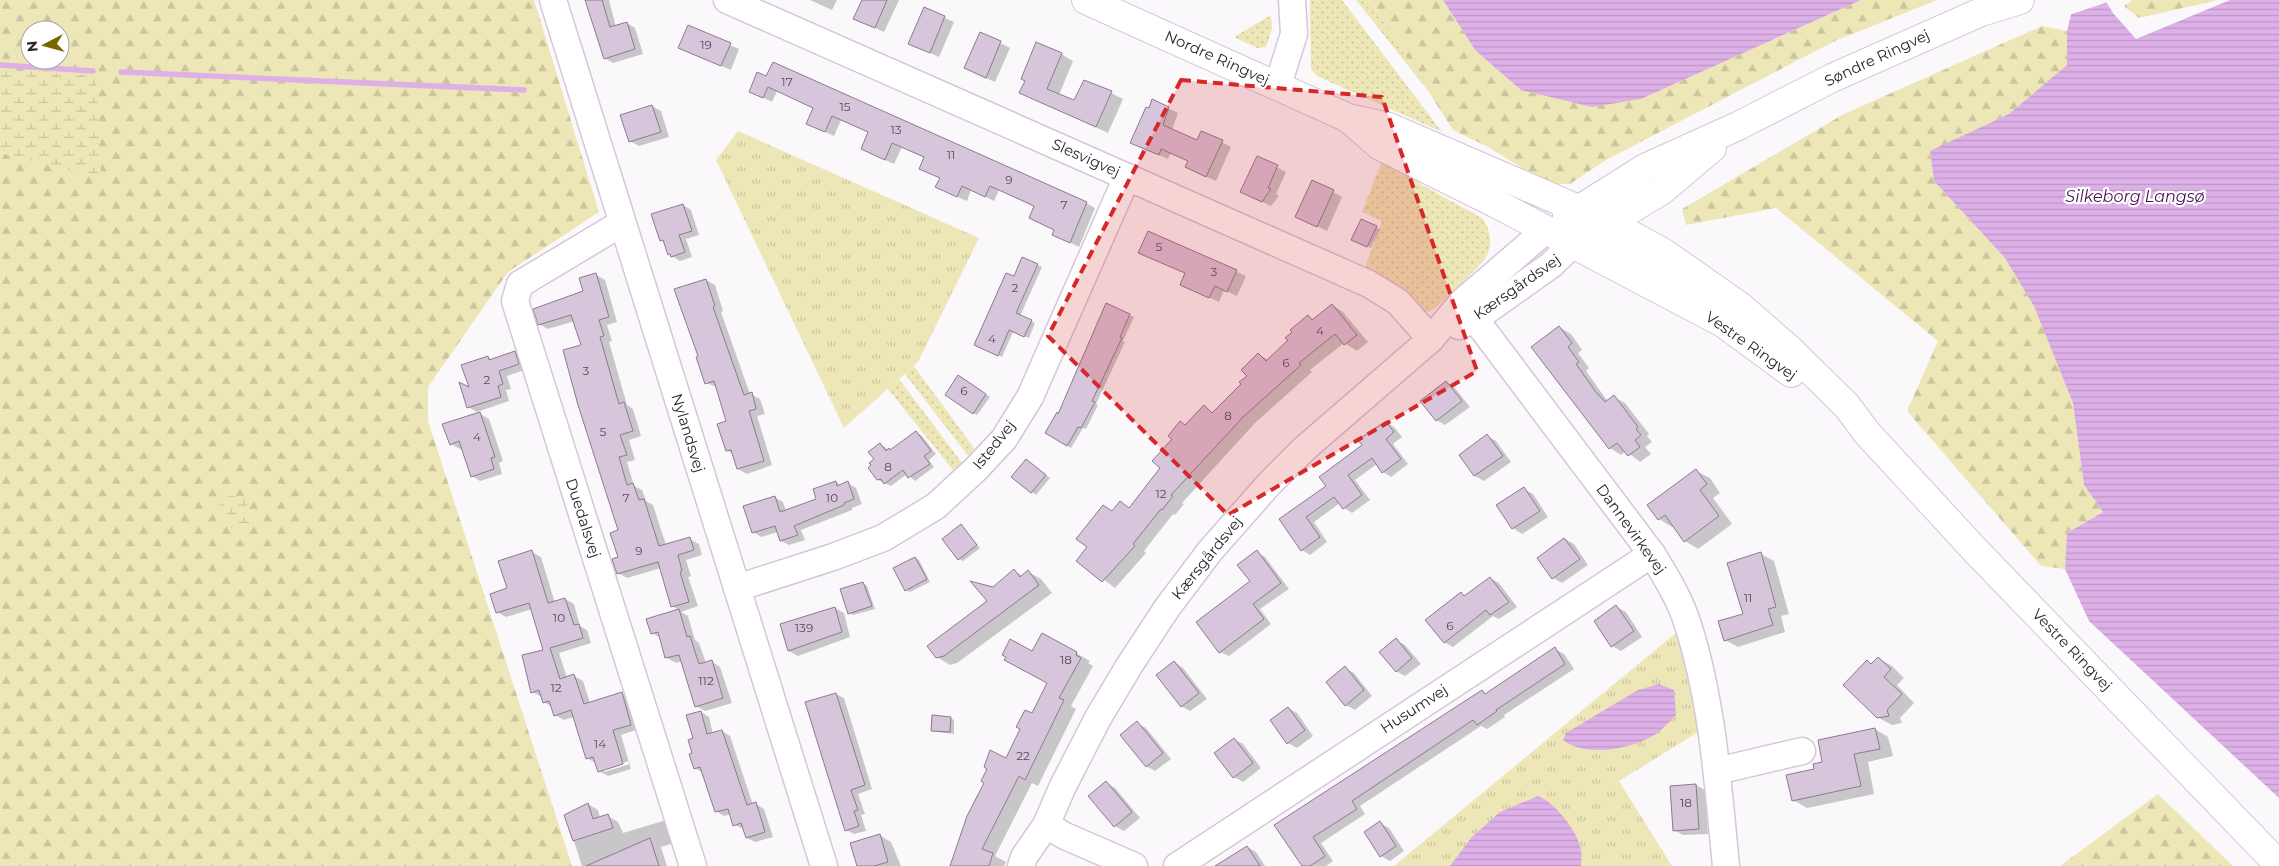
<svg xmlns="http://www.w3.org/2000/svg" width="2279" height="866" viewBox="0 0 2279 866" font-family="Montserrat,sans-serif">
  <defs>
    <pattern id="grass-dots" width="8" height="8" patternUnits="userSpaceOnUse" patternTransform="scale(1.25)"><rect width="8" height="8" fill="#ede6b6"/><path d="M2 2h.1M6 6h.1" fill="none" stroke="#cbc59d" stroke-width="1.8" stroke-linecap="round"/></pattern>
    <pattern id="forest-firs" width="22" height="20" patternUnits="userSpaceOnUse" patternTransform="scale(1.25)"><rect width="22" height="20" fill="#ede6b6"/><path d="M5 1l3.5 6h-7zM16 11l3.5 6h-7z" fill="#cbc59d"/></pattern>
    <pattern id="wetland-marsh" width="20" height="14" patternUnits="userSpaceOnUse" patternTransform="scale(1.25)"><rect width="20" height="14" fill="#ede6b6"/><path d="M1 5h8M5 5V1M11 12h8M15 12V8" fill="none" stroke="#cbc59d"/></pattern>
    <pattern id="park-tufts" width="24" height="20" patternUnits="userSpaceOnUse" patternTransform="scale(1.25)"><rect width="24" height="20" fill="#ede6b6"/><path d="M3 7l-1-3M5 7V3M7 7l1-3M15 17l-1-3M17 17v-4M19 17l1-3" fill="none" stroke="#cbc59d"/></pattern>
    <pattern id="water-rules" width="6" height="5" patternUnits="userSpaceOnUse" patternTransform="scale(1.25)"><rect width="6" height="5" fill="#ddb0e8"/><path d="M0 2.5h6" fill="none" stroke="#be97c7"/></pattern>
  </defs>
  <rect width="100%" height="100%" fill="#fbf8fc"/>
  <!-- grass -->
  <g fill="url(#grass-dots)">
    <path d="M1310,0H1342L1442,132L1317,76L1311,69Z"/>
    <path d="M1356,0H1370L1429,92Z"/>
    <path d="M1271,15L1272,29L1266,47L1257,48L1234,37Z"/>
    <path d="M1382,161L1405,170L1422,185L1482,218C1490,228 1493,243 1487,255C1482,266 1448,295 1438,306L1429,312L1420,310L1364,270L1382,221L1362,212Z"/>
    <path d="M914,366L974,448L969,457L905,374Z"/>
    <path d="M899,379L962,463L953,470L888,389Z"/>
  </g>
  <!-- forest -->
  <g fill="url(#forest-firs)" fill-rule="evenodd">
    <path d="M0,0H534L599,212L508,272L428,387V421L572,866H0ZM30,30H60V60H30Z"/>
    <path d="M1370,0H1443L1475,50L1641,99L1861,0H1937L1835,41L1606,160L1570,184H1554L1535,176L1488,147L1453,130Z"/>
    <path d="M2132,0H2218L2139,18L2124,6Z"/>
    <path d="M2042,26L2067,31V65L2009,114L1930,152L1934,181L2005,258L2035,306L2073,403L2084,485L2103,512L2067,533L2065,569L2041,566L1907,411L1938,341L1776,208L1686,225L1682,209L1844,114Z"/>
    <path d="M2158,794L2233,866H2060Z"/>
  </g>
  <!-- wetland -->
  <g fill="url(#wetland-marsh)">
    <path d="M0,70L96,75L101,178L0,153Z"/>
    <path d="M228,496H242L249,508L250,523L234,530L214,511Z"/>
  </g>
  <!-- park -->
  <g fill="url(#park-tufts)">
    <path d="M738,131L979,238L918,362L844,428L716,160Z"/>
    <path d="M1677,632L1700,731L1619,781L1672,866H1394Z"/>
  </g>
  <!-- water -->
  <g fill="url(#water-rules)">
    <path d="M1443,0H1861L1641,99L1592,107L1521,90L1475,50Z"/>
    <path d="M2066,0H2105L2113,13L2136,39L2230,0H2279V798L2089,621L2065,569L2067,533L2103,512L2084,485L2073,403L2034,306L2005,258L1934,181L1930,151L2009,114L2067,65V31L2071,15Z"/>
    <path d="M1659,684L1674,690L1676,715C1670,721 1663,729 1656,734C1633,749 1586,758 1563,740L1566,733L1638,690Z"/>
    <path d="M1538,796C1555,802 1578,832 1581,850C1582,855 1581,861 1581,866H1450L1471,838L1500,812Z"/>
  </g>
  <!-- pier -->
  <path fill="#fbf8fc" d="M2064,0H2108V2L2069,15Z"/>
  <!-- shadow -->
  <g fill="#0003" fill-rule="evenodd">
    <path d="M586,0H609L616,27L627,23L635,28L643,54L613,63L605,58Z"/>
    <path d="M810,0H837L832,10Z"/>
    <path d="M863,0H899L884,32L864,23Z"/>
    <path d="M924,9L954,22L939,57L919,48Z"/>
    <path d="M689,27L739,49L731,70L679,48Z"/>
    <path d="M981,33L1010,48L995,82L974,73Z"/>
    <path d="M1061,54L1073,61L1059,95L1075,102L1111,93L1123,99L1108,133L1021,93Z"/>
    <path d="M758,74L1086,203L1095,208L1079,247L1054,235L1056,230L1035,207L999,190L994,201L971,190L967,201L946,192L941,178L925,158L902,147L894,164L871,154L870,133L841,120L834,136L817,128L815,108L777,91L772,102L750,91Z"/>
    <path d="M1153,101L1178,113L1172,130L1198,141L1222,142L1231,147L1216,181L1196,172L1189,161L1171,153L1168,159L1140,147Z"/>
    <path d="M652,106L661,111L669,137L639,146L630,141L622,115Z"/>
    <path d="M1257,157L1286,172L1276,194L1279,196L1271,206L1251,197Z"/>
    <path d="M1333,192L1342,197L1327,231L1306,221Z"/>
    <path d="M683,205L691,210L699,235L686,239L692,257L680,261L669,254L665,242L661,240Z"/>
    <path d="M1376,227L1380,229L1371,248L1357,242Z"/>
    <path d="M1148,232L1246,276L1237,296L1224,290L1219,302L1181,285L1186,273L1140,253Z"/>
    <path d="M1023,259L1042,267L1020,316L1035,323L1029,338L1013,332L1002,357L980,347Z"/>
    <path d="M595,274L605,280L617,322L607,325L612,341L609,342L627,405L633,409L641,436L629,440L635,460L627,462L634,486L642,490L646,501L653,505L666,545L689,539L699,544L702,555L686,560L691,576L688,577L698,606L681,612L688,616L695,640L699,643L706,663L711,661L720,667L732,703L705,711L696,706L682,661L676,663L667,658L661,638L652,633L679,610L672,606L661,568L627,578L618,573L620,531L582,346L575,321L548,329L539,324L585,292Z"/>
    <path d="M706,280L715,285L723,311L721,312L750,394L760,399L765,414L757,416L772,465L747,474L738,469L733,454L727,450L728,422L717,387L706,383L700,357Z"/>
    <path d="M1332,305L1343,312L1368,342L1357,351L1344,343L1310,370L1312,372L1255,423L1182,503L1184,504L1175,515L1173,514L1144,551L1146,553L1115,588L1078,560L1120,502L1130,508L1162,468L1186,426L1204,407L1214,413L1242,384L1258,354L1269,360L1290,340L1308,317L1314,320Z"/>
    <path d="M1130,315L1134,317L1123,341L1125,342L1096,404L1098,405L1086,429L1083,428L1071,448L1046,433Z"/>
    <path d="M1559,327L1571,334L1582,350L1578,353L1589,368L1586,371L1606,399L1609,401L1614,397L1625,403L1649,434L1647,436L1652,442L1645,447L1651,454L1640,462L1626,451L1621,455L1610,448Z"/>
    <path d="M515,352L523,357L527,369L507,376L511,389L506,390L509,401L477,412L468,407L471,390L488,357L492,360Z"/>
    <path d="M963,379L990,397L977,415L973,413Z"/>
    <path d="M1446,382L1455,388L1470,407L1445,425L1436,420Z"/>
    <path d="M480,414L489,419L503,461L499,463L502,474L480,481L472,476L462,448L460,449L451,444Z"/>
    <path d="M1386,422L1394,427L1402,437L1393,444L1408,464L1391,477L1383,472L1377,464L1355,480L1370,500L1352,513L1344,508L1340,503L1314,522L1327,542L1310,555L1302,550L1280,520L1328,486Z"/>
    <path d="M916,432L922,436L936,454L929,460L934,467L915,481L907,474L891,486L878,480L876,460L880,444L891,451Z"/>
    <path d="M1487,436L1496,441L1511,462L1484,481L1475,476L1460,455Z"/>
    <path d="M1030,463L1050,478L1036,495L1012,477Z"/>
    <path d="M1696,471L1710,478L1720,493L1713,498L1732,524L1698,549L1685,541L1674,526L1672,527L1659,519L1649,505Z"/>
    <path d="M836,482L842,486L848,483L856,488L862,504L852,508V510L801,530L805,540L789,545L781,541L778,532L761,537L753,532L774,497L783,502L786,511L818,500Z"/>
    <path d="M1524,489L1533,494L1548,517L1522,534L1513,528L1498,506Z"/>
    <path d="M961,526L980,548L963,561L959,559Z"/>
    <path d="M1565,539L1574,544L1588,565L1562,583L1553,578L1539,558Z"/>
    <path d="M532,552L541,557L555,603L565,599L574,604L580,626L587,630L591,643L559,653L567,678L574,676L583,681L590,703L621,693L630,698L639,729L621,735L631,769L608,776L599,771L597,764L587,758L574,717L564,720L555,715L552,707L544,702L542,697L532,692L545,651L532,609L506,617L497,612L508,589ZM629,761L630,764L604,772V769Z"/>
    <path d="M1257,552L1265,557L1289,589L1260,609L1271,624L1229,656L1220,652L1251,582Z"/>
    <path d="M1761,554L1774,561L1789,614L1781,616L1785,632L1738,647L1725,640L1744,614Z"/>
    <path d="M915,558L919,560L930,582L910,592L906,590Z"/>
    <path d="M1014,571L1023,576L1028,572L1041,579L1052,593L957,663L950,665L937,657L989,601L993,588Z"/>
    <path d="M1490,578L1499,583L1517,607L1499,619L1493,616L1453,647L1444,642L1461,594L1466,596Z"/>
    <path d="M863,583L867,586L875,609L853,615L849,613Z"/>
    <path d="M1617,607L1626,612L1642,637L1621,651L1612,646Z"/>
    <path d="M835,608L844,613L850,637L798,656L789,651L782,625Z"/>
    <path d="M1043,634L1090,661L1088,663L1093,666L1071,706L1076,709L1038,786L1032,783L995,856L1006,862L1004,866H951L1048,683L1032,653Z"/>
    <path d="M1396,640L1405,645L1421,664L1405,676L1396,671Z"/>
    <path d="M1555,649L1564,654L1574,669L1504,715L1505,717L1487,729L1481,726L1360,806L1365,814L1321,843L1333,861L1326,866H1304L1276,825L1482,691L1486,694Z"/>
    <path d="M1878,658L1892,666L1904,678L1897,685L1914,703L1900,718L1902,723L1892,725L1877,717L1868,662L1872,664Z"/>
    <path d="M1174,662L1183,668L1207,699L1190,711L1181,706Z"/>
    <path d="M1345,668L1354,673L1372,696L1355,710L1346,705Z"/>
    <path d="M836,694L844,698L872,789L858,794L865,814L861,815L866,831L854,834L846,830Z"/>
    <path d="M1288,708L1297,713L1313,736L1297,748L1288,743Z"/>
    <path d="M701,712L709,717L713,734L722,731L730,736L753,805L756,804L764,809L773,837L755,842L747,838L744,829L735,825L731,814L724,816L716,811L703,773L695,768V739Z"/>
    <path d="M950,718L954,720V734L937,732L933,730Z"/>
    <path d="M1137,723L1146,728L1171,759L1155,771L1146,766Z"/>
    <path d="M1875,729L1888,737L1893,756L1868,762L1874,794L1807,808L1793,800L1824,763Z"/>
    <path d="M1234,739L1243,744L1261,768L1243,782L1234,777Z"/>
    <path d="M1106,783L1115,788L1140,818L1124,831L1115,826Z"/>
    <path d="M1696,785L1705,790L1708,834L1683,835L1674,830Z"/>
    <path d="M588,804L598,810L600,818L608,816L618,822L623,833L663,821L673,827L678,842L661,847L667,866H582L566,816Z"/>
    <path d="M1380,823L1389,828L1404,851L1390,861L1381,856Z"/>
    <path d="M879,835L891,842L901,866H858Z"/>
    <path d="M1247,847L1256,852L1265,866H1231Z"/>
  </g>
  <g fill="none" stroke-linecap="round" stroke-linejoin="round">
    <!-- stream -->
    <g stroke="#ddb0e8" stroke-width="5.5">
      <path d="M0,65L93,71"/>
      <path d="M121,72L524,90"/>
    </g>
  </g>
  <!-- building -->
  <g fill="#d6c5db" stroke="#8b7b8f">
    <path d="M585,0H602L610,27L627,22L635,49L604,59Z"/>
    <path d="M862,0H887L875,28L853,19Z"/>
    <path d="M924,7L945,16L930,53L908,44Z"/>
    <path d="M688,25L731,43L721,66L678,48Z"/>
    <path d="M980,32L1001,41L986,78L964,68Z"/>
    <path d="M1036,42L1062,53L1047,89L1074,100L1084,80L1112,91L1096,127L1019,93L1025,81L1021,79Z"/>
    <path d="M773,62L1087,202L1070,243L1052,235L1054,230L1029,218L1034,206L990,186L985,197L962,186L957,197L935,187L940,178L919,169L924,157L892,143L885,160L861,149L868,132L832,116L825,132L806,124L813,108L768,87L763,98L749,92L757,72L766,76Z"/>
    <path d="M1152,99L1169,107L1163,125L1197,140L1201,131L1223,140L1206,177L1185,167L1188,161L1161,149L1159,155L1130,143L1146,107L1149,108Z"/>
    <path d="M652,105L661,132L629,142L620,115Z"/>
    <path d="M1257,156L1278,165L1268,188L1271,189L1262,202L1240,192Z"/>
    <path d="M1312,180L1334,190L1317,227L1295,217Z"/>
    <path d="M683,204L692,231L679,235L685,252L671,257L670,254L668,255L663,240L660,241L651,214Z"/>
    <path d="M1361,219L1377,226L1367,247L1351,240Z"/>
    <path d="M1148,231L1237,270L1227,292L1215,286L1209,298L1180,285L1185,273L1138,253Z"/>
    <path d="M1022,257L1038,264L1016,313L1032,320L1024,337L1009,330L998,356L974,345L1006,273L1014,276Z"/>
    <path d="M596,273L609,317L599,320L604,336L600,337L619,404L624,402L633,431L620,435L627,455L619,457L627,485L633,483L639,500L644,499L659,546L690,537L694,550L678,555L682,571L680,572L689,602L671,607L658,562L617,574L612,559L618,557L610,533L618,530L578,405L563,350L581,345L571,315L538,325L533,309L583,291L579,278Z"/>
    <path d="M706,279L715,306L713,307L744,395L752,392L756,409L749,411L764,461L737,469L731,450L726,451L717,424L726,421L714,381L705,384L696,357L698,356L674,289Z"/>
    <path d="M1106,303L1130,314L1120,337L1122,338L1092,401L1095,402L1081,428L1078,427L1067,446L1045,433L1057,412L1058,414Z"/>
    <path d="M1332,304L1357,335L1344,345L1335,334L1299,363L1301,365L1243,417L1171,495L1173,496L1162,510L1161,509L1133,544L1135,546L1102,582L1076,561L1087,547L1076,539L1103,505L1112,511L1120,501L1129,508L1160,468L1152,461L1172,439L1168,436L1180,421L1185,425L1204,405L1212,413L1241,384L1239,382L1247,376L1241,370L1258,353L1266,361L1288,340L1285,338L1292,332L1290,330L1308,315L1312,320Z"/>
    <path d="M1559,326L1572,343L1568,347L1579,362L1576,364L1595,391L1605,402L1614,395L1638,427L1636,429L1641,435L1635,440L1640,447L1628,456L1617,443L1609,449L1531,347Z"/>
    <path d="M515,351L519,364L499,371L503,384L498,386L501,397L467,408L459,382L469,387L461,365L488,356L489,360Z"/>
    <path d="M958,375L986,394L973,414L945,395Z"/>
    <path d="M1446,381L1462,401L1436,421L1420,401Z"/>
    <path d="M480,412L495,457L491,458L494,469L471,477L459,441L450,445L442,424Z"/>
    <path d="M1386,421L1394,432L1386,439L1401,459L1382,473L1372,458L1348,475L1362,495L1343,509L1334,497L1306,517L1320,537L1301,551L1279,519L1326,486L1319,477L1362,445L1358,440Z"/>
    <path d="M916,431L931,451L924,456L930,464L908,478L903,470L884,484L881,479L877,480L868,468L871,465L869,463L874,459L868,452L880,443L886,451L889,448L890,450Z"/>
    <path d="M1487,434L1503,456L1474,476L1459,455Z"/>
    <path d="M1026,459L1046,475L1031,493L1011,477Z"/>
    <path d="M1696,469L1707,484L1700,490L1719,516L1684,542L1665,515L1658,520L1647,505Z"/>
    <path d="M836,481L837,486L848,481L854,499L844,503V505L794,526L798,535L780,541L775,526L752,533L743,506L775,496L780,512L816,499L813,489Z"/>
    <path d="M1524,487L1540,511L1512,529L1496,505Z"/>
    <path d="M961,524L977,545L958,560L942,539Z"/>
    <path d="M1564,538L1580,559L1552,579L1537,558Z"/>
    <path d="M532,550L548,603L565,598L574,625L579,624L583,638L550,648L560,679L574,674L584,704L622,692L631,725L613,730L623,764L598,772L593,757L586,759L571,710L554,716L549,701L543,703L539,690L531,693L522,655L543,650L529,603L496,613L490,594L507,588L498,561Z"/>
    <path d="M1257,550L1281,583L1253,604L1264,619L1219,653L1196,622L1250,581L1237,565Z"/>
    <path d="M1761,552L1776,607L1768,609L1773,625L1724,641L1718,621L1743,614L1727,563Z"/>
    <path d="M915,557L927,579L905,591L893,568Z"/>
    <path d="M1014,569L1020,577L1028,570L1039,585L944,656L936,658L927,646L987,601L970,581L993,587Z"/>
    <path d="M1490,577L1509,602L1490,615L1486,610L1444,643L1425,620L1461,592L1464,596Z"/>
    <path d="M863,582L872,606L848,614L840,589Z"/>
    <path d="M1616,605L1634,631L1611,647L1594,621Z"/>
    <path d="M835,607L842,632L788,651L780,624Z"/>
    <path d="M679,609L687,637L690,636L699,664L712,660L723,698L695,707L679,655L665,658L658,632L651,634L646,619Z"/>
    <path d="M1042,633L1077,652L1076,655L1081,658L1059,698L1064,700L1025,780L1019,776L982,849L993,853L989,866H950L967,816L984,783L981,781L987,769L984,767L990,750L1006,758L1020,729L1016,727L1025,710L1032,713L1047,683L1004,660L1006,657L1002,655L1010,639L1032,651Z"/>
    <path d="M1396,638L1412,658L1396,672L1379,652Z"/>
    <path d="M1555,647L1565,664L1496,710L1497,711L1477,725L1473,720L1352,801L1357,809L1313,837L1325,856L1310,866H1302L1274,825L1482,690L1485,694Z"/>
    <path d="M1878,657L1891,669L1884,677L1902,694L1887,710L1889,716L1877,718L1843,685L1867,660L1871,664Z"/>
    <path d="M1174,661L1199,693L1181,707L1156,675Z"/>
    <path d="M1345,666L1364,690L1345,706L1326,682Z"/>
    <path d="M836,693L865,785L851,790L858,810L854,811L859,826L845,831L805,702Z"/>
    <path d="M1288,707L1305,730L1287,744L1270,720Z"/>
    <path d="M701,711L707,734L722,730L747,805L756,802L765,832L746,838L741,823L733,826L728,809L715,812L700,767L694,769L689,754L692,753L688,740L693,738L686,715Z"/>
    <path d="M932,715L951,717L950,732L931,731Z"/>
    <path d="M1137,721L1163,753L1146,767L1120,735Z"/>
    <path d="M1875,728L1880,749L1854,754L1861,786L1792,801L1786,775L1814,769L1813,764L1822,762L1818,740Z"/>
    <path d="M1234,738L1253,763L1233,778L1214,753Z"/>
    <path d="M1106,781L1132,812L1114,827L1088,796Z"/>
    <path d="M1696,784L1699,829L1673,831L1670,786Z"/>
    <path d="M588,803L593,819L608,814L613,828L573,841L564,815Z"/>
    <path d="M1380,821L1396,846L1380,857L1364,832Z"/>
    <path d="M880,834L888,862L874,866H857L850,843Z"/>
    <path d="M650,838L659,866H586Z"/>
    <path d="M1247,846L1260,866H1215Z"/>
  </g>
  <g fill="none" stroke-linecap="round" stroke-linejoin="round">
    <!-- minor casing -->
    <g stroke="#d7c5db" stroke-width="29">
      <g id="minor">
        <path d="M553,0L824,866"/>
        <path d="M727,0L1369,284L1398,302L1431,339"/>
        <path d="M1278,85L1294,34L1292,0"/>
        <path d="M622,223L520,284L515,301L693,866"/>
        <path d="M1475,319L1652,554C1666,577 1680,599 1688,625C1713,703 1718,786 1726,866"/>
        <path d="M1459,326L1475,319L1551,265L1573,244"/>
        <path d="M737,588L833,557L883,538L936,506L976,469L1004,439L1030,397L1127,177"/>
        <path d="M1717,771L1802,751"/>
        <path d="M1046,825L1065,836L1134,866"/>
        <path d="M1021,866L1024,857L1046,825L1063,786L1098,718L1129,666L1167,608L1210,551L1269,484L1304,449L1431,339L1462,302L1546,230L1592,233L1616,243L1705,295"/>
        <path d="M1177,866L1652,554"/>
      </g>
    </g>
    <!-- major casing -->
    <g stroke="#d7c5db" stroke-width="30">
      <g id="major">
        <path d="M1086,0L1348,118L1389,127L1608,222L1664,253L1741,307L1789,349L1847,406L1867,433L1975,550L2279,865"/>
        <path d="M1349,119L1380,146L1495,203L1723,323L1791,373"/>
        <path d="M1567,217L1645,168L1738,126L1832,78L1981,12L2020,0"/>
        <path d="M1596,230L1661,191L1712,148"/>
      </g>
    </g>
    <!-- minor -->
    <use href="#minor" stroke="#fff" stroke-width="26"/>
    <!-- major -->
    <use href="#major" stroke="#fff" stroke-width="28"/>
  </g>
  <!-- marked area -->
  <path fill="#d62828" fill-opacity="0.2" stroke="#d62828" stroke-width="4" stroke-dasharray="10 6" stroke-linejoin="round" d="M1181,80L1382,97L1477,371L1228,515L1048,336Z"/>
  <g text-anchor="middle" stroke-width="4.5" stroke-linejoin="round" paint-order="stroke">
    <!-- number labels -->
    <g font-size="12" fill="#564c58">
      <text x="706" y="49">19</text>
      <text x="787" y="86">17</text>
      <text x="845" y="111">15</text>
      <text x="896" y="134">13</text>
      <text x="951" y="159">11</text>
      <text x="1009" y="184">9</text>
      <text x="1064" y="209">7</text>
      <text x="1159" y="251">5</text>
      <text x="1214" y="276">3</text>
      <text x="1015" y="292">2</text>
      <text x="1320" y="335">4</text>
      <text x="992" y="343">4</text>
      <text x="1286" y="367">6</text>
      <text x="586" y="375">3</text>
      <text x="487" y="384">2</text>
      <text x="964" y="395">6</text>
      <text x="1228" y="420">8</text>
      <text x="603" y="436">5</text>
      <text x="477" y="441">4</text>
      <text x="888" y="471">8</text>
      <text x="1161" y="498">12</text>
      <text x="626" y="502">7</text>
      <text x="832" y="502">10</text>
      <text x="639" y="555">9</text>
      <text x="1748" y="602">11</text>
      <text x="559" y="622">10</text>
      <text x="1450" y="630">6</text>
      <text x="804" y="632">139</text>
      <text x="1066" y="664">18</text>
      <text x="706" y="685">112</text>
      <text x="556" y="692">12</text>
      <text x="600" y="748">14</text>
      <text x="1023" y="760">22</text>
      <text x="1686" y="807">18</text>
    </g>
    <!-- street labels -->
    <g font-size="15" fill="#2b242d" stroke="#fff">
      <text transform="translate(1217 58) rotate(24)" y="5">Nordre Ringvej</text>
      <text transform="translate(1877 58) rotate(-25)" y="5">Søndre Ringvej</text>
      <text transform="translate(1086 158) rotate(24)" y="5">Slesvigvej</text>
      <text transform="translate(1517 287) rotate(-35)" y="5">Kærsgårdsvej</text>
      <text transform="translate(1751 346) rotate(35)" y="5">Vestre Ringvej</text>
      <text transform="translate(688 433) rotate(73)" y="5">Nylandsvej</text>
      <text transform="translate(994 445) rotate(-51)" y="5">Istedvej</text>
      <text transform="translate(583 518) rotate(72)" y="5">Duedalsvej</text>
      <text transform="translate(1631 529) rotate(54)" y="5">Dannevirkevej</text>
      <text transform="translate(1207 558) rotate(-51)" y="5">Kærsgårdsvej</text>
      <text transform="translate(2072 650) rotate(46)" y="5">Vestre Ringvej</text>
      <text transform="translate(1414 709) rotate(-33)" y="5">Husumvej</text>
    </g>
    <!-- water labels -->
    <g font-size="16" font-style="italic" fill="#460f52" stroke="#fff">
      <text x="2135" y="202">Silkeborg Langsø</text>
    </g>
  </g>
  <!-- north arrow -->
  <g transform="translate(45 45) rotate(264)"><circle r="24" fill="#ffffff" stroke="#aaa7ab"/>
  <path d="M0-4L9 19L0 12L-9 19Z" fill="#766800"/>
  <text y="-8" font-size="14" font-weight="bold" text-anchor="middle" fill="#2b242d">N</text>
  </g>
</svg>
